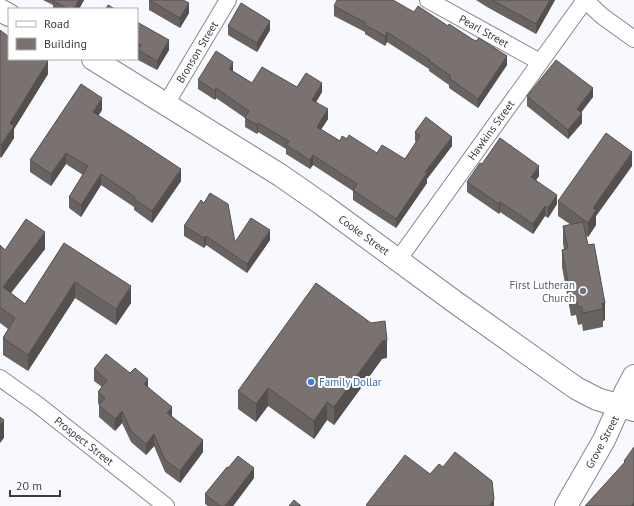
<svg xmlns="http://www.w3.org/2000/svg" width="634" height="506" viewBox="0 0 634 506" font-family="'PT Sans',sans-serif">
  <rect width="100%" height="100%" fill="#f7f9ff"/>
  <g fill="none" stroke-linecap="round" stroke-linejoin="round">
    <!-- street casing -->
    <g stroke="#87888e" stroke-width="18">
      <g id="street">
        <path d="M428,0L540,62"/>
        <path d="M585,0L602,16L634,39"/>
        <path d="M166,104L228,0"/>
        <path d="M398,260L585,0"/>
        <path d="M0,378L38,405L166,506"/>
      </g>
    </g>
    <!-- secondary casing -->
    <g stroke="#87888e" stroke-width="24">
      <g id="secondary">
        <path d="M0,10L9,15"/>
        <path d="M93,59L280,175L323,205L455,302L576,388L597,399L634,410"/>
        <path d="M566,506L604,440L626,391L634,376"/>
      </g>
    </g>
    <!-- street -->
    <use href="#street" stroke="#fff" stroke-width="16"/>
    <!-- secondary -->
    <use href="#secondary" stroke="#fff" stroke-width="22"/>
  </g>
  <!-- wall -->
  <g fill="#686260">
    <path d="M43,0H84L79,9H53V5Z"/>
    <path d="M149,0L189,13L180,28L149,10Z"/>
    <path d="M476,0H555L536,34L487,7Z"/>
    <path d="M334,6L507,65L478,108L449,88V85L429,71V69L387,42L385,46L365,34V32L334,16Z"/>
    <path d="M137,22L169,50L157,70L138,60V53H137Z"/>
    <path d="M228,26L270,30L257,52L228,35Z"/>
    <path d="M0,30L48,74L14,129V138L1,158L0,157Z"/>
    <path d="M233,71L252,83L297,87L322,92L316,102L328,119L321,129L340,141L347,139L377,153L405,159L416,142L415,141V132L452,146L427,179V183L396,228L353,200V191L313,165L310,169L286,154V149L258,132L257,134L245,127V118L216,98L215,100L198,89V80Z"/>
    <path d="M527,96L593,97L581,112L582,123L568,139L527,106Z"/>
    <path d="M102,110L98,116L181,181L152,223L134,210V207L101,185L81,217L69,208V197L83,175L66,164L51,186L30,172V160Z"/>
    <path d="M482,164L539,176L536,180L557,204L548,218L545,216L533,234L500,212L499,214L467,192V182Z"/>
    <path d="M632,166L596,216V225L588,237L586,236L588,245L594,244L605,320L603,321V327L583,331L582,324L578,325L576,315L571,316L562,267V250L564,249L563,244V226L571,225L558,216V201Z"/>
    <path d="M184,226L235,242L270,240L247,273L206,245L204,248L184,236Z"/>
    <path d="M64,243L131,303L116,325L75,298L28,371L3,355V338L8,329L0,323V245L5,250L45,249L11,293L25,304Z"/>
    <path d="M387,358L382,359L334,425L327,420L314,439L268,406L256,422L238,409V391Z"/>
    <path d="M94,369L130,373L148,387L172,416L203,452L180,483L165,472L154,446L146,455L131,442L122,423L115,431L99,417V405L98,403V392L102,387L94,381Z"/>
    <path d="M228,468L254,478L233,506H208L205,504V494Z"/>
  </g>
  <!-- shaded-wall -->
  <g fill="#55504e">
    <path d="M79,0H84L79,9H74Z"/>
    <path d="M550,0H555L536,34V24Z"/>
    <path d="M189,3V13L180,28V18Z"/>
    <path d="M270,21V30L257,52V43Z"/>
    <path d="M387,32V42L385,46V36Z"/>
    <path d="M169,40V50L157,70V61Z"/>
    <path d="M507,56V65L478,108V99Z"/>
    <path d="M48,61V74L14,129V138L1,158V145L10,123Z"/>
    <path d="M233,62V72L229,69Z"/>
    <path d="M322,83V92L312,109V100Z"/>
    <path d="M216,88V98L215,100V91Z"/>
    <path d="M593,88V97L577,118V109Z"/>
    <path d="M102,98V110L93,124V112Z"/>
    <path d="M328,109V119L317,136V127Z"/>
    <path d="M582,113V123L568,139V130Z"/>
    <path d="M258,123V132L257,134V125Z"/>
    <path d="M452,137V146L427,179V183L396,228V219L425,172Z"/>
    <path d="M632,152V166L596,216V225L588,237V223L593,208Z"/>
    <path d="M66,153V164L51,186V174Z"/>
    <path d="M313,155V165L310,169V160Z"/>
    <path d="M539,166V176L531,187V177Z"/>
    <path d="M181,169V181L152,223V211Z"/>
    <path d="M101,174V185L81,217V205Z"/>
    <path d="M557,195V204L548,218V208Z"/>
    <path d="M500,202V212L499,214V204Z"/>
    <path d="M545,206V216L533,234V224Z"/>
    <path d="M270,230V240L247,273V264Z"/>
    <path d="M45,232V249L3,303V287Z"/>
    <path d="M206,236V245L204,248V238Z"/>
    <path d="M75,282V298L28,371V355Z"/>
    <path d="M131,286V303L116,325V309Z"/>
    <path d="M602,303H605V320L603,321V309Z"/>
    <path d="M387,340V358L382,359L334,425V407L382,341Z"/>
    <path d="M148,379V391L144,384Z"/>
    <path d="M268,388V406L256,422V404Z"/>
    <path d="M327,402V420L314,439V421Z"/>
    <path d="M172,407V419L167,413Z"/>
    <path d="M122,411V423L115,431V419Z"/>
    <path d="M4,420V438L0,443V425Z"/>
    <path d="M154,434V446L146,455V444Z"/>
    <path d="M203,440V452L180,483V471Z"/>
    <path d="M254,468V478L233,506H225Z"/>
    <path d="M494,499V506H489Z"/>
    <path d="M634,502V506H631Z"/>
  </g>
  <!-- building -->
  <g fill="#797270" stroke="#55504e">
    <path d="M53,0H79L74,9H68L53,1Z"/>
    <path d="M149,0H183L189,3L180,18Z"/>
    <path d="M337,0H393L414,12L418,6L448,26L449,24L472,39L476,41L479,38L507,56L478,99L449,78L451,76L429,61L430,60L387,32L385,36L365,25L366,23L334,6Z"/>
    <path d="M492,0H550L536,24Z"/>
    <path d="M241,3L270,21L257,43L228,26Z"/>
    <path d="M108,5L115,9H106Z"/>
    <path d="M137,22L169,40L157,61L138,50L141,45L137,43Z"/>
    <path d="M0,30L9,37V59H44L48,61L10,123L14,126L1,145L0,144Z"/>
    <path d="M216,51L233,62L229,69L252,83L262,67L297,87L306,73L322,83L312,100L328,109L317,127L340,141L342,136L347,139L349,135L377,153L382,145L405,159L420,136L415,132L426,117L452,137L425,172L427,173L396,219L353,190L357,184L313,155L310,160L286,145L289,141L258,123L257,125L245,118L249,111L216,88L215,91L198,80Z"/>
    <path d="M556,60L593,88L577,109L582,113L568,130L527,96Z"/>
    <path d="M81,84L102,98L93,112L131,136L181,169L152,211L134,199L135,197L101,174L81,205L69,197L88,166L66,153L51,174L30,160Z"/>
    <path d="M606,133L632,152L593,208L596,210L588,223L558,201Z"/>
    <path d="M500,138L539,166L531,177L557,195L548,208L545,206L533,224L500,202L499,204L467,182L480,163L482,164Z"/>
    <path d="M210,193L228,204L235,242L251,218L270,230L247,264L206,236L204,238L184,226L201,200L204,203Z"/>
    <path d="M26,219L45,232L3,287L25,304L64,243L131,286L116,309L75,282L28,355L3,338L15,318L0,307V245L5,250Z"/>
    <path d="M583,222L588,245L594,244L605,303H602L603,309L583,313L582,307H578L576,297L571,298L562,250L568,248L563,226Z"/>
    <path d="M316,283L371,323L385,321L387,340L382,341L334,407L327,402L314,421L268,388L256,404L238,391Z"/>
    <path d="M106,354L130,373L135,368L148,379L144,384L172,407L167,413L203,440L180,471L165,460L154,434L146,444L131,431L122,411L115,419L99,405L105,398L98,392L107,380L94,369Z"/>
    <path d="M0,417L4,420L0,425Z"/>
    <path d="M634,447V502L631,506H585L625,462L624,461Z"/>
    <path d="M455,452L492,481L494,499L489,506H368L366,505L405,455L430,474L439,464L443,467Z"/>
    <path d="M238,456L254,468L225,506H220L205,494L227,467L228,468Z"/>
    <path d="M294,500L301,506H289Z"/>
  </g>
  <!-- markers -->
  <circle fill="#6b7280" stroke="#fff" stroke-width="1.5" cx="583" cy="291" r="4"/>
  <circle fill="#3f7fe0" stroke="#fff" stroke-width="1.5" cx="311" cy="382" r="4"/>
  <g text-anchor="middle" stroke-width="4" stroke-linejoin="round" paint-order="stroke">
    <!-- street labels -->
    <g font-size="11" fill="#3b3c3e" stroke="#fff">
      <text transform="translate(484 31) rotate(29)" y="4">Pearl Street</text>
      <text transform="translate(197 52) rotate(-59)" y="4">Bronson Street</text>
      <text transform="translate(491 130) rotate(-54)" y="4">Hawkins Street</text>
      <text transform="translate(364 235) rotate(36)" y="4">Cooke Street</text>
      <text transform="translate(84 441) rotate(38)" y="4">Prospect Street</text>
      <text transform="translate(602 442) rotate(-62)" y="4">Grove Street</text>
    </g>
    <!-- worship labels -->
    <g font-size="11" fill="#5b616d" stroke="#fff" text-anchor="end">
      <text x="575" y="289">First Lutheran<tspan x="575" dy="13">Church</tspan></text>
    </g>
    <!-- shop labels -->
    <g font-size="11" fill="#366cbe" stroke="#fff" text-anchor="start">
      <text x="319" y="386">Family Dollar</text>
    </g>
  </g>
  <!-- legend -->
  <rect x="8" y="8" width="130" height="52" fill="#ffffff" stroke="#b1b1b2"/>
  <rect x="16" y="21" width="20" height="6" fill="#ffffff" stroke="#b1b1b2"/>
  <text x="44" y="28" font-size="12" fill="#3b3c3e">Road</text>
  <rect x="16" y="38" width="20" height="12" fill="#797270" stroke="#b1b1b2"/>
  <text x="44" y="48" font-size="12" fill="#3b3c3e">Building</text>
  <!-- scale -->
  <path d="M10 490v6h50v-6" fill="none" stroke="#3b3c3e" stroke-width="2"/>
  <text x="16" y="490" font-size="12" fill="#3b3c3e" stroke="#ffffff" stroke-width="3" paint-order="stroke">20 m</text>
</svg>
